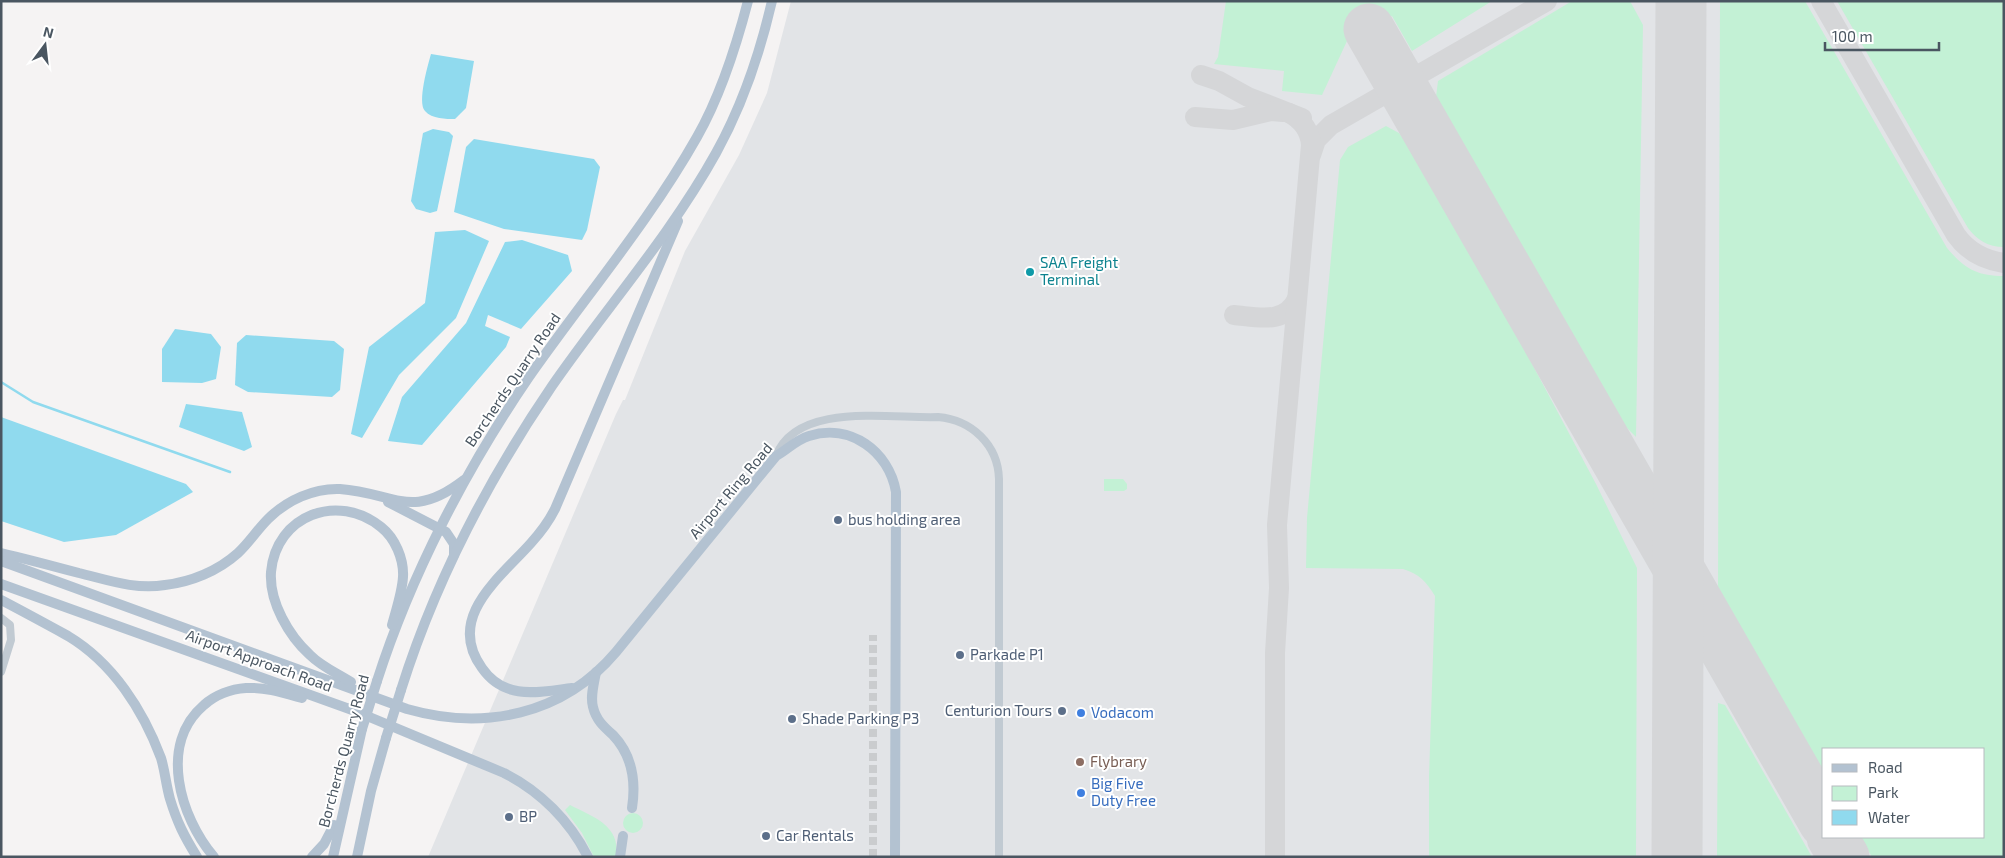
<svg xmlns="http://www.w3.org/2000/svg" width="2005" height="858" viewBox="0 0 2005 858" font-family="'Exo 2',sans-serif">
  <rect width="100%" height="100%" fill="#f5f3f3"/>
  <!-- airport -->
  <path fill="#e2e4e7" fill-rule="evenodd" d="M791,1H2004V857H428L616,414L623,400H625L685,251L739,155L767,93ZM1824,749H1984V837H1824Z"/>
  <!-- green -->
  <g fill="#c3f1d5">
    <path d="M1226,1H1492L1412,51L1392,16L1347,41L1322,95L1282,91L1284,71L1214,64L1218,57Z"/>
    <path d="M1572,1H1630L1643,25L1636,437L1626,427L1436,97L1438,81Z"/>
    <path d="M1720,1H1805L1947,248C1964,268 1976,276 2004,276V857H1872L1860,837H1984V749H1824V773L1718,587Z"/>
    <path d="M1837,1H2004V247C1988,247 1977,240 1968,228Z"/>
    <path d="M1386,126L1399,133L1432,176L1596,484L1637,568L1636,857H1429V777L1435,596C1426,581 1419,574 1403,569L1306,568L1307,518L1340,160L1348,147Z"/>
    <path d="M1104,479H1123L1127,484V489L1124,491H1104Z"/>
    <path d="M1718,703L1725,705L1812,857H1717Z"/>
    <path d="M570,805C593,817 621,825 616,857H594L582,833L565,810Z"/>
    <circle cx="633" cy="823" r="10"/>
  </g>
  <!-- water -->
  <g fill="#90daee">
    <path d="M431,54L474,61L466,108L455,119C446,119 432,119 425,111C417,102 428,65 431,54Z"/>
    <path d="M433,129L449,132L453,136L437,211L430,213L416,209L411,201L423,133Z"/>
    <path d="M474,139L594,159L600,167L587,230L582,240L504,229L454,212L466,147Z"/>
    <path d="M465,230L489,241L456,318L399,375L362,438L351,434L369,347L425,303L435,232Z"/>
    <path d="M522,240L568,255L572,271L521,329L488,315L485,326L510,337L506,347L422,445L388,441L402,397L466,323L505,242Z"/>
    <path d="M175,329L211,334L221,347L216,379L202,383L162,382V349Z"/>
    <path d="M246,335L334,341L344,349L340,390L332,397L248,392L235,385L237,343Z"/>
    <path d="M186,404L242,412L252,447L244,451L179,427Z"/>
    <path d="M1,417L186,484L193,492L116,535L64,542L1,521Z"/>
  </g>
  <g fill="none" stroke-linecap="round" stroke-linejoin="round">
    <!-- stream -->
    <path stroke="#90daee" stroke-width="2.5" d="M1,382L33,402L230,472"/>
    <!-- taxiway -->
    <g stroke="#d5d6d8" stroke-width="20">
      <path d="M1672,1L1679,31L1680,94"/>
      <path d="M1821,1L1956,235C1968,252 1984,260 2004,263"/>
      <path d="M1201,75L1219,81L1248,97L1302,118"/>
      <path d="M1195,117L1233,120L1271,111L1283,112"/>
      <path d="M1311,155L1316,140L1331,125L1547,1"/>
      <path d="M1234,315C1257,317 1285,325 1297,299"/>
      <path d="M1275,857V653L1279,588L1277,525L1311,145C1310,130 1302,120 1289,113"/>
    </g>
    <!-- runway -->
    <g stroke="#d5d6d8" stroke-width="51">
      <path d="M1369,29L1824,822"/>
      <path d="M1832,837L1844,857"/>
      <path d="M1677,857L1681,1"/>
    </g>
    <!-- minor-tunnel -->
    <path stroke="#caccce" stroke-width="8" stroke-dasharray="8 4" stroke-linecap="butt" d="M873,857V635"/>
    <!-- minor -->
    <g stroke="#c1cad2" stroke-width="8">
      <path d="M776,456C797,401 892,419 938,417C972,420 998,445 999,479V857"/>
      <path d="M1,618L10,625L11,640L1,672"/>
    </g>
    <!-- major -->
    <g stroke="#b3c2d1" stroke-width="10">
      <path d="M388,502L446,532L454,544V555"/>
      <path d="M1,553C27,559 53,566 79,573C108,580 135,590 165,585C191,582 218,571 238,553C249,543 257,530 268,519C287,500 314,488 340,489C395,493 411,521 464,480"/>
      <path d="M1,561L407,709C484,731 563,715 616,652L776,456C788,449 796,440 809,436C850,423 889,451 896,492L895,857"/>
      <path d="M1,584L355,711L504,773C540,791 570,821 588,857"/>
      <path d="M1,600C24,612 46,624 68,636C113,663 143,710 161,758C165,771 166,785 170,799C177,822 184,836 197,857"/>
      <path d="M596,672C594,684 590,696 593,707C596,720 604,727 613,735C632,755 636,782 632,808"/>
      <path d="M377,681C411,575 466,469 529,377C585,297 649,222 697,137C721,95 736,47 748,1"/>
      <path d="M351,682C337,673 322,667 310,655C289,636 269,602 271,572C276,515 338,492 381,527C395,538 404,559 403,577C402,593 396,610 392,625"/>
      <path d="M572,688C539,692 505,701 482,668C445,617 501,577 531,543C540,533 549,521 555,509L678,221"/>
      <path d="M401,690C435,582 488,480 552,386C606,308 670,236 716,153C742,106 760,53 772,1"/>
      <path d="M214,857C180,817 158,744 204,705C215,695 231,689 246,688C265,687 284,693 302,698"/>
      <path d="M312,857L324,844L334,825"/>
      <path d="M333,857L362,729"/>
      <path d="M357,857L371,791L386,738"/>
      <path d="M620,857L623,836"/>
    </g>
    <!-- major-bridge -->
    <g stroke="#b3c2d1" stroke-width="10">
      <path d="M362,729L377,681"/>
      <path d="M386,738L401,690"/>
    </g>
  </g>
  <!-- markers -->
  <circle fill="#0f9aa8" stroke="#fff" stroke-width="2" cx="1030" cy="272" r="5"/>
  <g fill="#5c6f8a" stroke="#fff" stroke-width="2">
    <circle cx="838" cy="520" r="5"/>
    <circle cx="960" cy="655" r="5"/>
    <circle cx="1062" cy="711" r="5"/>
    <circle cx="792" cy="719" r="5"/>
    <circle cx="509" cy="817" r="5"/>
    <circle cx="766" cy="836" r="5"/>
  </g>
  <g fill="#3f7fe0" stroke="#fff" stroke-width="2">
    <circle cx="1081" cy="713" r="5"/>
    <circle cx="1081" cy="793" r="5"/>
  </g>
  <circle fill="#8d6e63" stroke="#fff" stroke-width="2" cx="1080" cy="762" r="5"/>
  <g text-anchor="middle" stroke-width="4" stroke-linejoin="round" paint-order="stroke">
    <!-- culture labels -->
    <g font-size="15" fill="#0d838f" stroke="#fff" text-anchor="start">
      <text x="1040" y="268">SAA Freight<tspan x="1040" dy="17">Terminal</tspan></text>
    </g>
    <!-- street labels -->
    <g font-size="15" fill="#4a5661" stroke="#fff">
      <text transform="translate(513 380) rotate(-56)" y="5">Borcherds Quarry Road</text>
      <text transform="translate(731 491) rotate(-50)" y="5">Airport Ring Road</text>
      <text transform="translate(259 661) rotate(20)" y="5">Airport Approach Road</text>
      <text transform="translate(344 751) rotate(-75)" y="5">Borcherds Quarry Road</text>
    </g>
    <!-- service labels -->
    <g font-size="15" fill="#4e5e75" stroke="#fff" text-anchor="start">
      <text x="848" y="525">bus holding area</text>
      <text x="970" y="660">Parkade P1</text>
      <text x="1052" y="716" text-anchor="end">Centurion Tours</text>
      <text x="802" y="724">Shade Parking P3</text>
      <text x="519" y="822">BP</text>
      <text x="776" y="841">Car Rentals</text>
    </g>
    <!-- shop labels -->
    <g font-size="15" fill="#366cbe" stroke="#fff" text-anchor="start">
      <text x="1091" y="718">Vodacom</text>
      <text x="1091" y="789">Big Five<tspan x="1091" dy="17">Duty Free</tspan></text>
    </g>
    <!-- education labels -->
    <g font-size="15" fill="#785e54" stroke="#fff" text-anchor="start">
      <text x="1090" y="767">Flybrary</text>
    </g>
  </g>
  <!-- border -->
  <rect width="2005" height="858" fill="none" stroke="#4a5661" stroke-width="5"/>
  <!-- legend -->
  <rect x="1822" y="748" width="162" height="90" fill="#ffffff" stroke="#b7bbc0"/>
  <rect x="1832" y="764" width="25" height="8" fill="#b3c2d1" stroke="#b7bbc0"/>
  <text x="1868" y="773" font-size="15" fill="#4a5661">Road</text>
  <rect x="1832" y="786" width="25" height="15" fill="#c3f1d5" stroke="#b7bbc0"/>
  <text x="1868" y="798" font-size="15" fill="#4a5661">Park</text>
  <rect x="1832" y="810" width="25" height="15" fill="#90daee" stroke="#b7bbc0"/>
  <text x="1868" y="823" font-size="15" fill="#4a5661">Water</text>
  <!-- north arrow -->
  <g transform="translate(45 45) rotate(15)" stroke="#ffffff" stroke-width="4" paint-order="stroke">
  <path d="M0-4L9 19L0 12L-9 19Z" fill="#4a5661"/>
  <text y="-8" font-size="14" font-weight="bold" text-anchor="middle" fill="#4a5661">N</text>
  </g>
  <!-- scale -->
  <path d="M1825 42v8h114v-8" fill="none" stroke="#4a5661" stroke-width="2.5"/>
  <text x="1832" y="42" font-size="15" fill="#4a5661" stroke="#ffffff" stroke-width="4" paint-order="stroke">100 m</text>
</svg>
